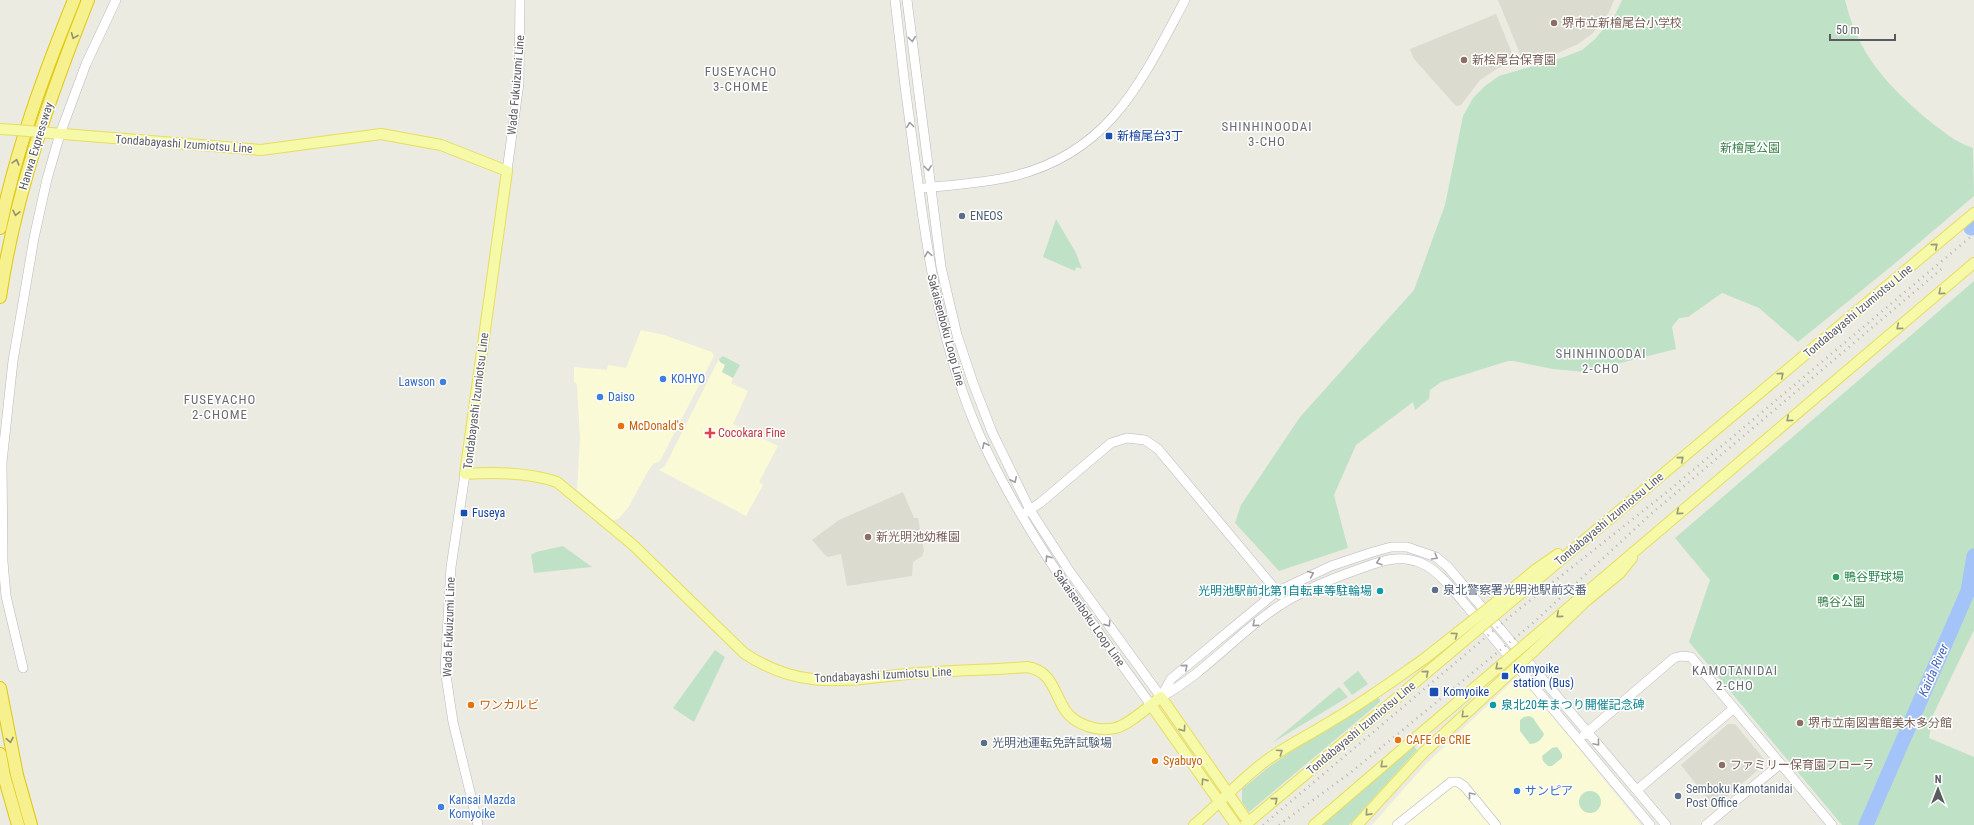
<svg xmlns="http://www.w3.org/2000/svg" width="1974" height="825" viewBox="0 0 1974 825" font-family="'Roboto Condensed','Noto Sans JP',sans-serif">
  <rect width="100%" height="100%" fill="#ecebe1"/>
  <!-- commercial -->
  <g fill="#fbfad6">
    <path d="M641,330L664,335L712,352L714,356L660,461L653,464L647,473L628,508L618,519L612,520L577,490L580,439L577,385L574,381V367L607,370L608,365L626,368Z"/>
    <path d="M719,359L720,362L725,365L722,372L733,378L731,383L748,391L733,424L778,446L759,482L763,485L746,516L659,470L665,466Z"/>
    <path d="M1519,675L1641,825H1372L1426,764Z"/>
  </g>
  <!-- education -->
  <g fill="#dbdbcf">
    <path d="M1498,0H1614L1609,12L1592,34L1578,44L1558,53L1523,61Z"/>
    <path d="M1496,14L1514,58L1513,62L1498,68L1480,80L1461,105L1456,106L1414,59L1410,49Z"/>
    <path d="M903,492L914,518H918L924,551L922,556L913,562L912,576L847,586L841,554L827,557L812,540L839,520Z"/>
    <path d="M1728,724H1735L1764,759V765L1714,807L1681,765Z"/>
  </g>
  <!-- green -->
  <g fill="#bfe2c6">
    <path d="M1622,0H1845C1858,54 1886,84 1927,119C1944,132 1953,141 1973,148L1974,196L1893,265L1798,342L1759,308L1722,293L1688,317L1679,318L1672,327L1676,349L1585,372L1553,369L1513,361H1508L1441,382L1430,390L1429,399L1415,410L1413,402L1356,445L1334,495L1348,548L1279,571L1235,523L1241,505L1300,417L1414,290L1445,205L1463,116L1473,98L1485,86L1499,76L1564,57L1582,50L1595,39L1615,15Z"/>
    <path d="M1056,219L1076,253L1082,269L1076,267L1075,271L1043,257Z"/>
    <path d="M1974,281V630L1933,715L1929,738L1974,757V825H1842L1689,642L1710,580L1675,538Z"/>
    <path d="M723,356L740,365L733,378L722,372L725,365L720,362L719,359Z"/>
    <path d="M563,546L592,567L534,573L531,555L536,552Z"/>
    <path d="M715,650L725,657L694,722L673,708Z"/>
    <path d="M1358,671L1368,684L1352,695L1343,683Z"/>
    <path d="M1339,687L1348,697L1272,743Z"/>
    <path d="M1377,698L1380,699V702L1249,812L1242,802V789L1270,766L1301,745Z"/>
    <path d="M1529,716L1533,718L1544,734C1542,740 1536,744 1530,744L1520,731V720L1524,717Z"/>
    <path d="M1414,746L1417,750L1349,825H1322Z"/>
    <path d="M1557,747L1562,754V758L1552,766H1548L1543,761L1542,756L1552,748Z"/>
    <circle cx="1590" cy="802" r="11"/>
  </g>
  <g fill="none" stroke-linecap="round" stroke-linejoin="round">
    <!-- river -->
    <g stroke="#a4c3f9" stroke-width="15">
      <path d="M1971,228L1974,226"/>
      <path d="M1866,825L1968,591L1974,556"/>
    </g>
    <!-- secondary casing -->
    <g stroke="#b7b8bf" stroke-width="10">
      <g id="secondary">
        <path d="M895,0C901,56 908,112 916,168C928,259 942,351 980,436C1024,533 1089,619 1151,705"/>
        <path d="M907,0L941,267L957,335L973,383L992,432L1030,510L1070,572L1161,697"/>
        <path d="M507,171L519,83L520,0"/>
        <path d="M924,188C953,185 985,183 1014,176C1111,152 1142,80 1185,0"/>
        <path d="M465,474L451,567L445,669L453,722L478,825"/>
        <path d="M1025,513L1040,503L1111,443L1127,438L1145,440L1158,449L1280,595"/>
        <path d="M23,668L6,596L3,562L2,462L13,361L34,238L47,179L60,134L86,64L116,0"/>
        <path d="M1161,697L1171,679L1276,592L1331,566L1373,552L1391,547H1407L1436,557L1448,567L1666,825"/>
        <path d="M1161,697C1200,676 1231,641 1266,615C1295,593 1328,580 1362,568C1381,561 1400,554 1421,563C1439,571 1452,589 1465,604L1650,825"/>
        <path d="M1584,735L1674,658L1682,656L1691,657L1832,825"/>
        <path d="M1637,790L1733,709"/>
        <path d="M1397,825L1451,782H1458L1464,786L1496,825"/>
        <path d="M1706,825L1779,765"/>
      </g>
    </g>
    <!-- primary casing -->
    <g stroke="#e7dd5e" stroke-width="12">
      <g id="primary">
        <path d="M0,129L16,130"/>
        <path d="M51,133L261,150L381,134L441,145L507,171L465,474C495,472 528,472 557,482L632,544L744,653C805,694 852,678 920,673C956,670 991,670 1027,667C1052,671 1053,691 1065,710C1075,725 1098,732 1115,728C1129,725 1149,706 1161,697L1244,816"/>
        <path d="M1495,603L1535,570L1558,554"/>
        <path d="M1501,610L1974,213"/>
        <path d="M1528,642L1974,263"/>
        <path d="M1534,651L1586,601L1620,573L1632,558"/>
        <path d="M1151,705L1235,824"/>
        <path d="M1194,825C1219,804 1241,779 1267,760C1288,745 1311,734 1333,720C1364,702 1394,680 1424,659"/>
        <path d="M1245,825L1386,707"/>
        <path d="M1314,825L1413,740"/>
        <path d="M1357,825L1423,753"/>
      </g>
    </g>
    <!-- highway casing -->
    <g stroke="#dec70e" stroke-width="14">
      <g id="highway">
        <path d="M0,228C16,149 44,74 74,0"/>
        <path d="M0,297C15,194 50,96 88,0"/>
        <path d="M0,688L17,775L31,825"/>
        <path d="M0,754L4,776L18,825"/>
      </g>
    </g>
    <!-- secondary -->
    <use href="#secondary" stroke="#fff" stroke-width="9"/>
    <!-- primary -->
    <use href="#primary" stroke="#f6f9a8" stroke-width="10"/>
    <!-- highway -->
    <use href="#highway" stroke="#f6f08e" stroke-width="12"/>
    <!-- rail -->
    <g stroke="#b4b4b5" stroke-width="2.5" stroke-dasharray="1 5" stroke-linecap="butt">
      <path d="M1263,825L1518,610L1667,492L1974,234"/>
      <path d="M1279,825L1350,773L1532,624L1651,514L1944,267"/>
    </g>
    <!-- primary-bridge casing -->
    <g stroke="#e7dd5e" stroke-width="12" stroke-linecap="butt">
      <g id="primary-bridge">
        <path d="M16,130L51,133"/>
        <path d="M1424,659L1495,603"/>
        <path d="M1386,707L1501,610"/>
        <path d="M1413,740L1528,642"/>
        <path d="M1423,753L1534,651"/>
      </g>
    </g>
    <!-- primary-bridge -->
    <use href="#primary-bridge" stroke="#f6f9a8" stroke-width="10"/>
  </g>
  <!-- one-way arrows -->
  <defs><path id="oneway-chevron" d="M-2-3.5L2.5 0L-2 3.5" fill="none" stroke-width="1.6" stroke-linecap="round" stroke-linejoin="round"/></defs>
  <g stroke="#918f71">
    <use href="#oneway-chevron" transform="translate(74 36) rotate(112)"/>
    <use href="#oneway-chevron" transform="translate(16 162) rotate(-74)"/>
    <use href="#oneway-chevron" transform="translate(16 213) rotate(103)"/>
    <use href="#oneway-chevron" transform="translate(10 740) rotate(79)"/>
  </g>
  <g stroke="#9c9da0">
    <use href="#oneway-chevron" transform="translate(912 39) rotate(83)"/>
    <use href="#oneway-chevron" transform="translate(910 125) rotate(-97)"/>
    <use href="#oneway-chevron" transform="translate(928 168) rotate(83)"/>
    <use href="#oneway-chevron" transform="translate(928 254) rotate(-99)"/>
    <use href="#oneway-chevron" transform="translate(985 445) rotate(-116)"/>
    <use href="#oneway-chevron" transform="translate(1014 480) rotate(64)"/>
    <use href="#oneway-chevron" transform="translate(1435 557) rotate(30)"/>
    <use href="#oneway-chevron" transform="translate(1048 558) rotate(-123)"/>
    <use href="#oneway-chevron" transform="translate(1379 562) rotate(161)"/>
    <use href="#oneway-chevron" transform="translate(1311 574) rotate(-23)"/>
    <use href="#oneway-chevron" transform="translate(1108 624) rotate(55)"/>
    <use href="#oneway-chevron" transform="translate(1255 624) rotate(140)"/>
    <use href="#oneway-chevron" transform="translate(1185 667) rotate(-40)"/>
    <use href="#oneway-chevron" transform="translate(1597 743) rotate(50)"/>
    <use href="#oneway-chevron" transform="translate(1471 795) rotate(-130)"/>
  </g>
  <g stroke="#989a7d">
    <use href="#oneway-chevron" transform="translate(1935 246) rotate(-40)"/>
    <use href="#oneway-chevron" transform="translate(1941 292) rotate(139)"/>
    <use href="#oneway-chevron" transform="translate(1899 327) rotate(140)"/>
    <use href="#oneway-chevron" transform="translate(1781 375) rotate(-40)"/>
    <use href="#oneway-chevron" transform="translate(1789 419) rotate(140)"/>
    <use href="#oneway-chevron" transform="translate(1681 459) rotate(-40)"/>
    <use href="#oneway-chevron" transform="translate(1679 512) rotate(140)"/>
    <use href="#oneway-chevron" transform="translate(1559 615) rotate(139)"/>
    <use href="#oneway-chevron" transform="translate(1455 635) rotate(-37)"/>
    <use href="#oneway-chevron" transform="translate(1498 667) rotate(140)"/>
    <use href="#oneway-chevron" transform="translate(1426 673) rotate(-40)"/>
    <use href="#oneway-chevron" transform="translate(1464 715) rotate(137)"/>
    <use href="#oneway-chevron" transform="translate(1183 729) rotate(55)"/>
    <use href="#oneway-chevron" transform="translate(1280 752) rotate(-34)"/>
    <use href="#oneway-chevron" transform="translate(1383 765) rotate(139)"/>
    <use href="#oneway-chevron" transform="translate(1204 781) rotate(-125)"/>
    <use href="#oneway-chevron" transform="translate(1275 800) rotate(-40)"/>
    <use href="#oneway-chevron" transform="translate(1368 813) rotate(132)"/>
  </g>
  <!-- markers -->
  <g fill="#8d6e63" stroke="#fff" stroke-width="1.5">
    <circle cx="1554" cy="23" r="4"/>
    <circle cx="1464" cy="60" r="4"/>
    <circle cx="868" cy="537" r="4"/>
    <circle cx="1800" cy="723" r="4"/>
    <circle cx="1722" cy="765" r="4"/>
  </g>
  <g fill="#1a4fb4" stroke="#fff" stroke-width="1.5">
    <rect x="1105" y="132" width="8" height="8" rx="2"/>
    <rect x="460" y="509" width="8" height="8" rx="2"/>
    <rect x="1501" y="672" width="8" height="8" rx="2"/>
    <rect x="1429" y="687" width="10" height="10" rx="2"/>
  </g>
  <g fill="#5c6f8a" stroke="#fff" stroke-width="1.5">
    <circle cx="962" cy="216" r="4"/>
    <circle cx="1435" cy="590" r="4"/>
    <circle cx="984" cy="743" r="4"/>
    <circle cx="1678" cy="796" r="4"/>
  </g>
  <g fill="#3f7fe0" stroke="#fff" stroke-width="1.5">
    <circle cx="663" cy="379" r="4"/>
    <circle cx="443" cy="382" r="4"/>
    <circle cx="600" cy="397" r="4"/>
    <circle cx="1517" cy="791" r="4"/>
    <circle cx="441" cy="807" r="4"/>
  </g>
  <g fill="#e8710a" stroke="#fff" stroke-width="1.5">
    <circle cx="621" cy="426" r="4"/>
    <circle cx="471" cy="705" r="4"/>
    <circle cx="1398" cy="740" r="4"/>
    <circle cx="1155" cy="761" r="4"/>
  </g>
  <path fill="#e0444e" stroke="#fff" stroke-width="1.5" d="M708 427h4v4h4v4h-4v4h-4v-4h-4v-4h4z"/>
  <circle fill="#2e9e5b" stroke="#fff" stroke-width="1.5" cx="1836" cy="577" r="4"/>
  <g fill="#0f9aa8" stroke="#fff" stroke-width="1.5">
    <circle cx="1380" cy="591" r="4"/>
    <circle cx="1493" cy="705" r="4"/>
  </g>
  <g text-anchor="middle" stroke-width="3" stroke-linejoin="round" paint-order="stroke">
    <!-- education labels -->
    <g font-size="12" fill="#785e54" stroke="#fff" text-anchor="start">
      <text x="1562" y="27">堺市立新檜尾台小学校</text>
      <text x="1472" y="64">新桧尾台保育園</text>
      <text x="876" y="541">新光明池幼稚園</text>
      <text x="1808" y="727">堺市立南図書館美木多分館</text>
      <text x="1730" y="769">ファミリー保育園フローラ</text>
    </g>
    <!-- street labels -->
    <g font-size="12" fill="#5a5b61" stroke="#fff">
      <text transform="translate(516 85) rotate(-85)" y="4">Wada Fukuizumi Line</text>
      <text transform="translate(184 144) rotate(4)" y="4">Tondabayashi Izumiotsu Line</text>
      <text transform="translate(36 146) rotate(-73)" y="4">Hanwa Expressway</text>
      <text transform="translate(1858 311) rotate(-40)" y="4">Tondabayashi Izumiotsu Line</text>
      <text transform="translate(946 330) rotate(75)" y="4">Sakaisenboku Loop Line</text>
      <text transform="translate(476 401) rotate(-83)" y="4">Tondabayashi Izumiotsu Line</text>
      <text transform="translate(1609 519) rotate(-40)" y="4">Tondabayashi Izumiotsu Line</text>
      <text transform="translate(1089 618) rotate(55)" y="4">Sakaisenboku Loop Line</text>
      <text transform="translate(449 627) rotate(-88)" y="4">Wada Fukuizumi Line</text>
      <text transform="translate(883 675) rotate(-3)" y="4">Tondabayashi Izumiotsu Line</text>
      <text transform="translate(1361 728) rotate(-40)" y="4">Tondabayashi Izumiotsu Line</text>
    </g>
    <!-- transit labels -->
    <g font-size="12" fill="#164399" stroke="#fff" text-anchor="start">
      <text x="1117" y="140">新檜尾台3丁</text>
      <text x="472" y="517">Fuseya</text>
      <text x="1513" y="673">Komyoike<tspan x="1513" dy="14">station (Bus)</tspan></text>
      <text x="1443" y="696">Komyoike</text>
    </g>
    <!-- park labels -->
    <g font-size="12" fill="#39804b" stroke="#fff">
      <text x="1750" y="152">新檜尾公園</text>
      <text x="1841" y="606">鴨谷公園</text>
    </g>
    <!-- service labels -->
    <g font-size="12" fill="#4e5e75" stroke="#fff" text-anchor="start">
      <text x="970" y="220">ENEOS</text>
      <text x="1443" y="594">泉北警察署光明池駅前交番</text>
      <text x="992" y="747">光明池運転免許試験場</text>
      <text x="1686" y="793">Semboku Kamotanidai<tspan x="1686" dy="14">Post Office</tspan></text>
    </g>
    <!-- shop labels -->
    <g font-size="12" fill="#366cbe" stroke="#fff" text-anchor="start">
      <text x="671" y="383">KOHYO</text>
      <text x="435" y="386" text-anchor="end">Lawson</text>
      <text x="608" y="401">Daiso</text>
      <text x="1525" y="795">サンピア</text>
      <text x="449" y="804">Kansai Mazda<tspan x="449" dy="14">Komyoike</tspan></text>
    </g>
    <!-- food labels -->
    <g font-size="12" fill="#c56008" stroke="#fff" text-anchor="start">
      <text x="629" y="430">McDonald's</text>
      <text x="479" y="709">ワンカルビ</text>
      <text x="1406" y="744">CAFE de CRIE</text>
      <text x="1163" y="765">Syabuyo</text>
    </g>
    <!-- health labels -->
    <g font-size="12" fill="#be3a42" stroke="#fff" text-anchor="start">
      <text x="718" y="437">Cocokara Fine</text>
    </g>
    <!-- leisure labels -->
    <g font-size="12" fill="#27864d" stroke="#fff" text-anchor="start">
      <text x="1844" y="581">鴨谷野球場</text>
    </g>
    <!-- culture labels -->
    <g font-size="12" fill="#0d838f" stroke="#fff" text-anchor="end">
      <text x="1372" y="595">光明池駅前北第1自転車等駐輪場</text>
      <text x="1501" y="709" text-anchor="start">泉北20年まつり開催記念碑</text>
    </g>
    <!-- neighbourhood labels -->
    <g font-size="13" letter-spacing="1" fill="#6b6d73" stroke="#fff">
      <text x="741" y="76">FUSEYACHO<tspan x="741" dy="15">3-CHOME</tspan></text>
      <text x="1267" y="131">SHINHINOODAI<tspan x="1267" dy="15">3-CHO</tspan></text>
      <text x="1601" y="358">SHINHINOODAI<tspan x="1601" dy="15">2-CHO</tspan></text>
      <text x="220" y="404">FUSEYACHO<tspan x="220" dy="15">2-CHOME</tspan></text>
      <text x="1735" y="675">KAMOTANIDAI<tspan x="1735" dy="15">2-CHO</tspan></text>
    </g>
    <!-- water labels -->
    <g font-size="13" font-style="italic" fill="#4869ba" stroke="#fff">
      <text transform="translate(1933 670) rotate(-66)" y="5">Kaida River</text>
    </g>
  </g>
  <!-- north arrow -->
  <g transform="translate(1938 789)" stroke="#ffffff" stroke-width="3" paint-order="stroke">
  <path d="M0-3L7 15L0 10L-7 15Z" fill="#5a5b61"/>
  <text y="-6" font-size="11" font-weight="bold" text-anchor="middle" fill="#5a5b61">N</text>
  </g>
  <!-- scale -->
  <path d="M1830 34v6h65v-6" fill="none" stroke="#5a5b61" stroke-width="2"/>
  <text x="1836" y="34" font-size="12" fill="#5a5b61" stroke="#ffffff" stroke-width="3" paint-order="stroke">50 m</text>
</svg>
